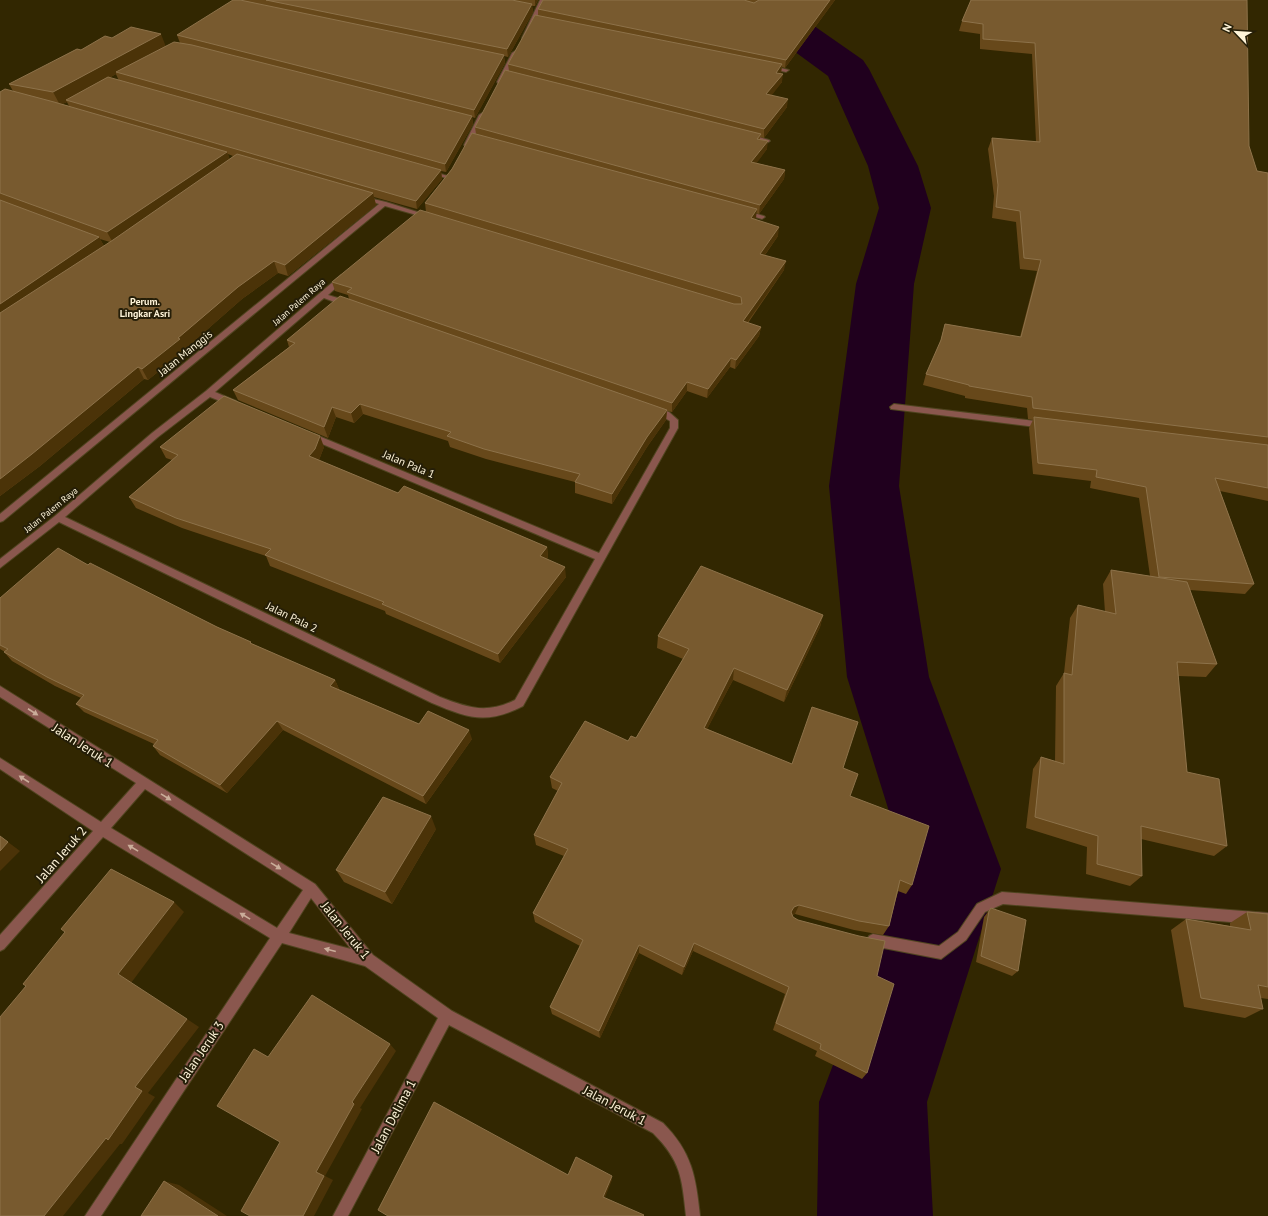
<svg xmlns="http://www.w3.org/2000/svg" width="1268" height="1216" viewBox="0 0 1268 1216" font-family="'PT Sans',sans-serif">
  <rect width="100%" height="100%" fill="#322701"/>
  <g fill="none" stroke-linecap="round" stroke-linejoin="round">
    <!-- river -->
    <path fill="#20001e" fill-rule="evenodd" d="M762,0H802L807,21L863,60L869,69L918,166L931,208L914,284L899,486L929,677L1001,869L927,1102L933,1216H817L819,1102L907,869L847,677L829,486L856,284L879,208L868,166L828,76L772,35L766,26Z"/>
    <!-- street casing -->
    <g stroke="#4f441f" stroke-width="2">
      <g id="street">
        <path d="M540,0H546L527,37L522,38Z"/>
        <path d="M515,51L518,53L503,82L498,83L497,82L512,53Z"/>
        <path d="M768,65L789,70L786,72L766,68L765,67Z"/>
        <path d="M482,113L485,115L470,145L465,146L464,145L479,115Z"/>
        <path d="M748,134L769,140L770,141L767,143L746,137L745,136Z"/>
        <path d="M426,170L452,177L449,179L426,172Z"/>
        <path d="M360,196L386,202L430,216L427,218L385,206L3,521L0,522V514L379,204L360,198Z"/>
        <path d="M743,210L764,216L765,217L762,219L741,213L740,212Z"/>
        <path d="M341,275H347L348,277L328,295L351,302V306H345L324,298L215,392L236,401V405H230L210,397L158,437L65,517L440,697C468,708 487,714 515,700L595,559L308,438L307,436L308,434H314L599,553L670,428V421L651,410L655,407L669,412L678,420V428L523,706C486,725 468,718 432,703L59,522L0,568V559L55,516L152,433L206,391Z"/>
        <path d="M894,404L1044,422L1048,425L1044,428L891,409L890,407Z"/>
        <path d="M0,686L315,884L373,955L452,1011L663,1123C692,1152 696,1177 700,1216H686C682,1178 681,1161 653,1133L449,1025L348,1216H333L438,1018L365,966L282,943L101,1216H85L270,938L103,837L4,949L0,951V935L93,831L0,769V758L101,822L136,783L0,697ZM145,789L303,890L277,928L111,828ZM311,898L351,949L289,933Z"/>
        <path d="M1002,892L1268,913V925L1003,904L985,912L966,940L941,959L873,946L869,944L867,940L869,936L873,934L939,946L958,932L977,904Z"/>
      </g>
    </g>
    <!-- street -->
    <use href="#street" fill="#8a574e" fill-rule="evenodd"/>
  </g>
  <!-- wall -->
  <g fill="#67481a" fill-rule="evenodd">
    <path d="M243,0H538L535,6H532L533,12L508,57L504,56L505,63L475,118L472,117L473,124L446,172L441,171L442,179L417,209L374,197L376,205L288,276L278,273L242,299L185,349V350L148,380L144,379L40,466L0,496V92L13,91L9,84L81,50L112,38L166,46L180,43L177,35L243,1ZM116,74L119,81L109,78ZM67,102L69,106L62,104ZM228,154L233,156L229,159ZM100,239L110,242L104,246Z"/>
    <path d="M543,0H835L785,68L782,67L781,73L780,74L782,82L771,95L787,107L764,138L760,137V139L767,149L756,163L785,170L784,179L759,214L756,213L755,219L778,236L765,255L784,270L748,323L761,327L759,336L735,369L730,367L707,398L687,391L672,412L667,411L666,420L647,447L612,504L575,493V482L486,459L450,447L448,441L363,414L354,423L336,417L328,438L238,400L233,390L289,347L287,340L349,299L348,295L335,291L332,282L426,212L425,203L452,169L476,134L475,127L509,71L508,64L538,16V9Z"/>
    <path d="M971,0L1249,146L1257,171L1268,173V501L1220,491L1254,584L1245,594L1190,590L1217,664L1206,677L1178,676L1187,772L1227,846L1214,856L1141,839L1142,876L1130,886L1086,874L1087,847L1026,828L1033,769L1041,757L1055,761L1056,686L1064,673L1070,618L1078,605L1105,612L1103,584L1111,570L1150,576L1139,498L1090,488L1091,481L1033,474L1029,428L1033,420L1028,419L1027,408L965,398V396L923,385L926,374L940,343L945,324L1020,337L1037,271L1020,269L1016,222L992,218L994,196L988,149L992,138L1036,142L1032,54L980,49V34L959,31L962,21Z"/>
    <path d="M160,447H324L319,460L398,493L547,547L548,557L547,559L566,577L500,663L386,614L385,611L270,566L266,556L182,528L136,508L129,497L172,460L166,458Z"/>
    <path d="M88,565L252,644L335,680L339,689H338L419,724L472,739L426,804L283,730L227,793L160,755L153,746L154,744L84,712L76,704L81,698L55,686L12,661L4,652H5L0,649V598Z"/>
    <path d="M823,615L820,627L784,702L733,680L707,729L792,764L843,768L850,796L912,885L906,894L898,891L889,926L883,935L854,930L795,914L792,915L793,917L877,976L867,1073L862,1079L815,1056L817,1051L773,1030L785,994L693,951L682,975L639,953L600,1038L552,1014L550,1007L580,946L535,922L533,913L564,856L536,845L534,835L558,791L552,788L550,777L628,741L636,738L683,659L657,648L658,636Z"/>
    <path d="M436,829L392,904L344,882L336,870Z"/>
    <path d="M991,908L1018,971L1012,976L976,962L984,917Z"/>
    <path d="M1247,912L1268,914V999L1261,998L1263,1009L1245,1018L1184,1007L1171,930L1186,919L1230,926V923Z"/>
  </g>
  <!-- shaded-wall -->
  <g fill="#4b3308">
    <path d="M535,0H538L535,6Z"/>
    <path d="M830,0H835L785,68L786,60Z"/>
    <path d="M532,4L533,12L508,57L507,49Z"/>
    <path d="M161,34L166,47L116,72V74L68,101L66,100L67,102L60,105L53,92Z"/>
    <path d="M504,55L505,63L475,118L474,110Z"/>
    <path d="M782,64L781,73L775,81L776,73Z"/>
    <path d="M783,74L782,82L766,103V94Z"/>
    <path d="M788,99L787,107L764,138V129Z"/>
    <path d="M472,116L473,124L446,172L445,164Z"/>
    <path d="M768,141L767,149L751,171V162Z"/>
    <path d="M227,152L231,163L113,243L107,232Z"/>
    <path d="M441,170L442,179L417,209L416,201Z"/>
    <path d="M785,170L784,179L759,214L760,205Z"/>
    <path d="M373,193L376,205L288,276L285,265Z"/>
    <path d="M757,209L756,218L750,227L751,218Z"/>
    <path d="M779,227L778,236L759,263L760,254Z"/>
    <path d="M99,237L105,248L0,320V304Z"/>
    <path d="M274,261L278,273L242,299L185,349V350L148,380L142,369L238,287Z"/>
    <path d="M786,261L784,270L742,330L743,321Z"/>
    <path d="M761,327L759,336L735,369L736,360Z"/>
    <path d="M731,358L730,367L707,398L708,389Z"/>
    <path d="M138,367L144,379L40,466L0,496V479Z"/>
    <path d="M687,382V391L672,412V403Z"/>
    <path d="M360,404L363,414L354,423L351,413Z"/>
    <path d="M332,407L336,417L328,438L324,427Z"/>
    <path d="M667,410L666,420L647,447L612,504V494L647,437Z"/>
    <path d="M320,436L324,447L319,460L309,456Z"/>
    <path d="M547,547L548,557L541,567L540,556Z"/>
    <path d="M565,567L566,577L500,663L498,654Z"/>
    <path d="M823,615L820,627L784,702L787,690Z"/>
    <path d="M734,668L733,680L702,739L704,728Z"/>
    <path d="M335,680L339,689L334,694L330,686Z"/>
    <path d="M277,721L283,730L227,793L220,785Z"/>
    <path d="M469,730L472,739L426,804L423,796Z"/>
    <path d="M431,816L436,829L392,904L385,892Z"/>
    <path d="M8,842L20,851L0,871V851Z"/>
    <path d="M174,902L184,912L131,983L118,974Z"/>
    <path d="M799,905L795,914L790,916L791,912L794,907Z"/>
    <path d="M694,943L693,951L682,975L684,967Z"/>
    <path d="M639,945V953L600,1038L599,1031Z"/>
    <path d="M187,1019L199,1027L148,1093L155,1097L122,1144H120L63,1216H44L106,1138L135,1087Z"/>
    <path d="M390,1044L396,1051L360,1108L362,1109L325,1176L333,1180L314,1216H303L316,1172L352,1102Z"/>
    <path d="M612,1176V1180L604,1200L603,1197Z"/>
    <path d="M164,1181L179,1185L227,1216H218Z"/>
  </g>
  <!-- building -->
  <g fill="#785a2f" stroke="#8d724a">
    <path d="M233,0H240L504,55L474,110L177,35Z"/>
    <path d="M266,0H512L532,4L507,49Z"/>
    <path d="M543,0H744L754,3L759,0H830L786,60L538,9Z"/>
    <path d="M971,0H1247L1249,146L1257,171L1268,173V437L1033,408L1032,397L969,386V385L926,374L941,340L945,324L1021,337L1041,260L1024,258L1020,211L996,207L998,185L992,138L1040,142L1035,43L983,39V24L962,21Z"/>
    <path d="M535,15L782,64L776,73L783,74L766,94L788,99L764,129L508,64Z"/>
    <path d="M131,27L161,34L53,92L9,84L77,49L81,50L105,36L112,38Z"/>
    <path d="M174,42L192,45L472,116L445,164L116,72Z"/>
    <path d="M505,70L761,134L757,139L768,141L751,162L785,170L760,205L475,127Z"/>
    <path d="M108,77L441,170L416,201L66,100Z"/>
    <path d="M5,89L54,102L227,152L107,232L0,193V92Z"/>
    <path d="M472,133L757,209L751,218L779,227L760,254L786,261L743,321L761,327L736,360L731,358L708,389L687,382L672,403L347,292L352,288L332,282L420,210L734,304H742L741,297L425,203L452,169Z"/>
    <path d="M237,154L373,193L285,265L274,261L238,287L178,338L180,339L142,369L138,367L32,454L0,479V313L113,240Z"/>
    <path d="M0,200L99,237L0,304Z"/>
    <path d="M340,296L667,410L647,437L612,494L575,482L580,474L484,449L447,436L451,432L360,404L351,413L332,407L324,427L233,390L295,343L287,340Z"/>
    <path d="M224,396L320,436L315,449L309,456L398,493L404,486L547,547L540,556L565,567L498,654L382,604L384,602L265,555L271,549L176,518L129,497L178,455L160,447Z"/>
    <path d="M1034,417L1268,445V488L1215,478L1254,584L1159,577L1146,487L1096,477L1097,470L1038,463Z"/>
    <path d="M58,548L88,565L90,563L217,627L251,642L250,643L335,680L330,686L419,724L428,711L469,730L423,796L277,721L220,785L153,746L158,740L76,704L84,695L47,677L4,652L8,649L0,645V598Z"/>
    <path d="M701,566L823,615L787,690L734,668L704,728L792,764L812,707L858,722L843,768L858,774L850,796L929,826L912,885L900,880L889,926L859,921L799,905L794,907L791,912L793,917L798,920L859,936L885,941L877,976L894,984L867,1073L820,1049L821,1044L776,1023L789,987L694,943L684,967L639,945L599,1031L550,1007L583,940L533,913L568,849L534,835L562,783L550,777L585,721L628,741L631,736L636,738L689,649L658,636Z"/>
    <path d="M1111,570L1187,582L1217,664L1177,662L1187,772L1219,779L1227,846L1141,826L1142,876L1097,864L1098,836L1035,817L1041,757L1064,764V673L1072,675L1078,605L1116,614Z"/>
    <path d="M383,797L431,816L385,892L336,870Z"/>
    <path d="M0,836L8,842L0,851Z"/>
    <path d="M111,869L174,902L118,974L187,1019L135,1087L142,1091L108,1140L106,1138L44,1216H0V1017L26,986L23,984L65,932L61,929Z"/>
    <path d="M991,908L1026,920L1018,971L981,956L989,911Z"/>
    <path d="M1247,912L1268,914V987L1258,985L1263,1009L1201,998L1186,919L1251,930Z"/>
    <path d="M312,995L390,1044L352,1102L354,1104L316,1172L324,1176L303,1216H250L241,1211L280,1142L217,1106L254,1049L268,1057Z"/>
    <path d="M434,1102L568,1175L576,1157L612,1176L603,1197L644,1215L643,1216H388L378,1210Z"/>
    <path d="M164,1181L218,1216H141Z"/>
  </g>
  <!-- one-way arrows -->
  <defs><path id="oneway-solid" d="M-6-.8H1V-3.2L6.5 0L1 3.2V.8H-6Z"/></defs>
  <g fill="#caad9a">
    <use href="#oneway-solid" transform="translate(33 712) rotate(33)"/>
    <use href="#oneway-solid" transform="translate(24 779) rotate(-147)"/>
    <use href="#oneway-solid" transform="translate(166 797) rotate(32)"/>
    <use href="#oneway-solid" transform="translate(133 848) rotate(-149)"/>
    <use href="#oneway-solid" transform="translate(276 866) rotate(32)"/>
    <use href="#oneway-solid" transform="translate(245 916) rotate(-149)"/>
    <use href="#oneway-solid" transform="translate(330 950) rotate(-165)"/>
  </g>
  <g text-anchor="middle" stroke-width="4" stroke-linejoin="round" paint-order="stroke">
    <!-- far-street labels -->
    <g font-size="9" fill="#fef4d9" stroke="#251e08">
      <text transform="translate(299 302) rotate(-41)" y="3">Jalan Palem Raya</text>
      <text transform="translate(51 510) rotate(-39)" y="3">Jalan Palem Raya</text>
    </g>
    <!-- far-neighbourhood labels -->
    <g font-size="10" font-weight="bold" fill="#fef4d9" stroke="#251e08">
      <text x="145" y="305">Perum.<tspan x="145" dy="12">Lingkar Asri</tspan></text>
    </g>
    <!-- street labels -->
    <g font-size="11" fill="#fef4d9" stroke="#251e08">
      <text transform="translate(185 353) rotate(-39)" y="4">Jalan Manggis</text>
      <text transform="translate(409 464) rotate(23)" y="4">Jalan Pala 1</text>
      <text transform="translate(292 617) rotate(26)" y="4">Jalan Pala 2</text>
    </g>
    <!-- near-street labels -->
    <g font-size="13" fill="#fef4d9" stroke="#251e08">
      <text transform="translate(83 745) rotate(33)" y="5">Jalan Jeruk 1</text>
      <text transform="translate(61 854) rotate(-49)" y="5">Jalan Jeruk 2</text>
      <text transform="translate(346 930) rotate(51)" y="5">Jalan Jeruk 1</text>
      <text transform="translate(201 1051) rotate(-56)" y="5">Jalan Jeruk 3</text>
      <text transform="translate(615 1105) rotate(28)" y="5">Jalan Jeruk 1</text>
      <text transform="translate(393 1116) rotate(-62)" y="5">Jalan Delima 1</text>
    </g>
  </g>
  <!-- north arrow -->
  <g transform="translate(1236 32) rotate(295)" stroke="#251e08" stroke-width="3" paint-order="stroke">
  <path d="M0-3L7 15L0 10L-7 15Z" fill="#fef4d9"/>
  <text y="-6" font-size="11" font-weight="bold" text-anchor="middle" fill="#fef4d9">N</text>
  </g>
</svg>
